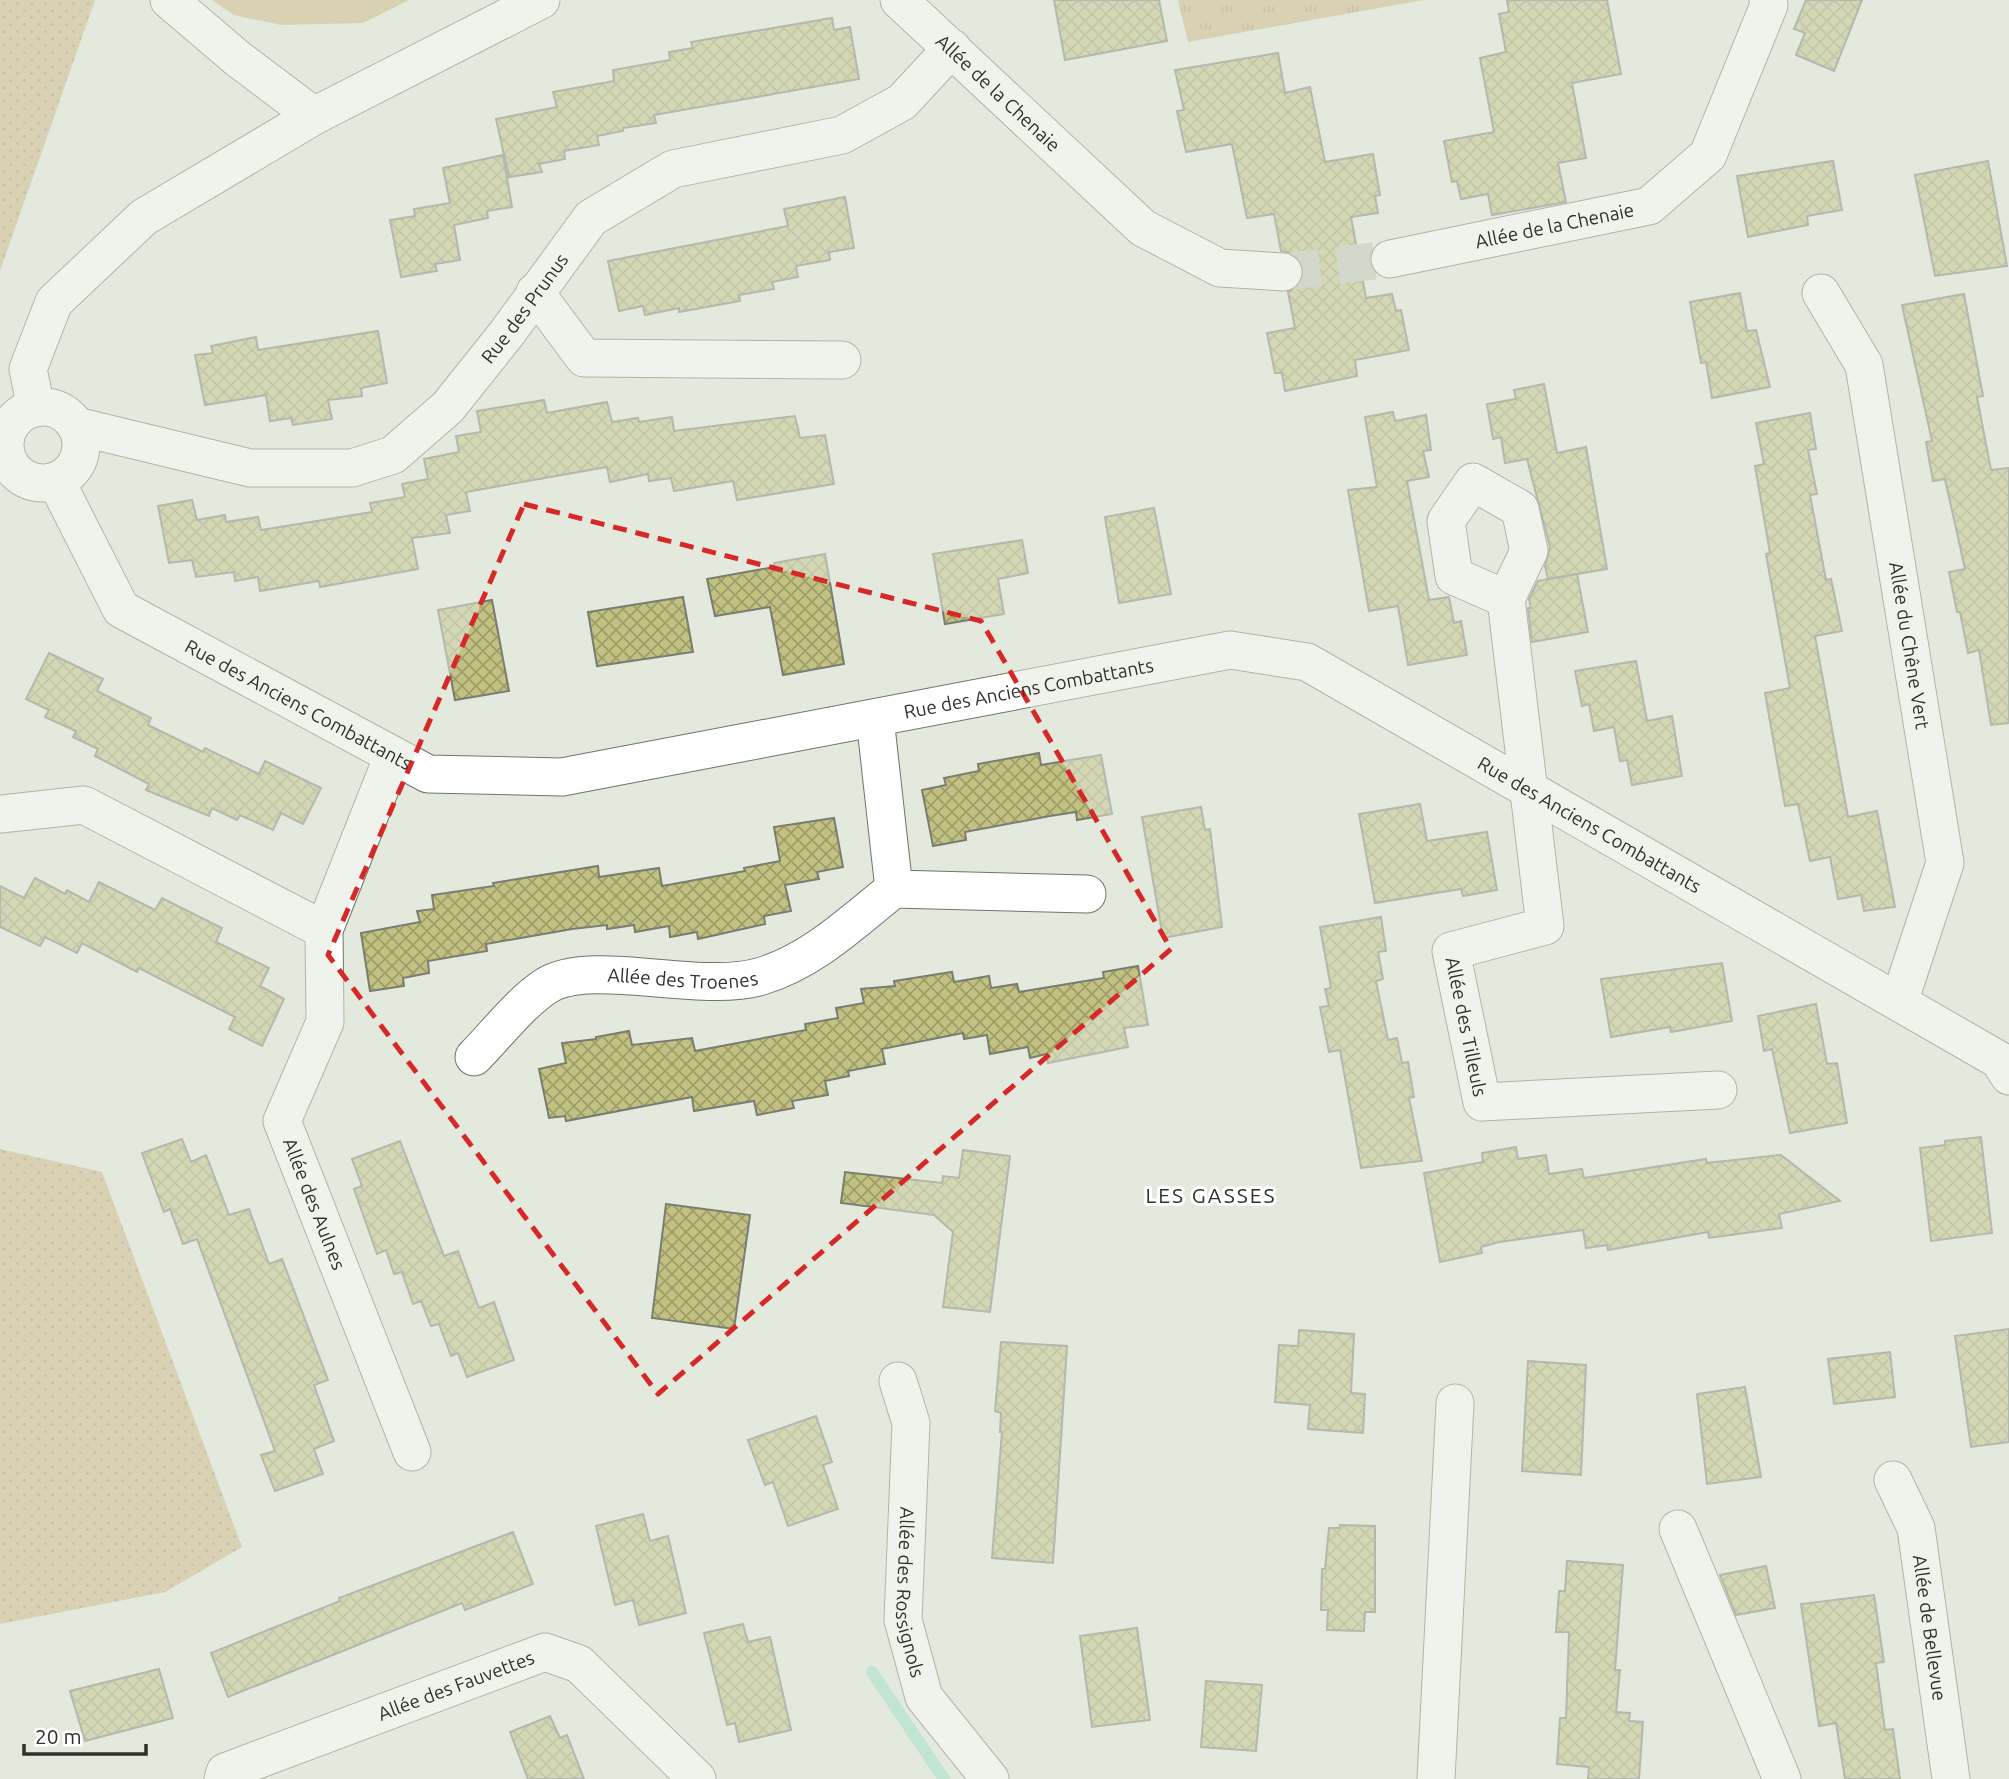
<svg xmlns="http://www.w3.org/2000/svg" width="2009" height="1779" viewBox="0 0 2009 1779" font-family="Ubuntu,sans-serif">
  <defs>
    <pattern id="grass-dots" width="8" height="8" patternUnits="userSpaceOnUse" patternTransform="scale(1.75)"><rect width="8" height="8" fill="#c9b484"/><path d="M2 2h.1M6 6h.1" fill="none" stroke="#a4936c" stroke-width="1.8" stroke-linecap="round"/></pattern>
    <pattern id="park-tufts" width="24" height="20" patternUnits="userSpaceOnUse" patternTransform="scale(1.75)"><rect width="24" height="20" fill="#c9b484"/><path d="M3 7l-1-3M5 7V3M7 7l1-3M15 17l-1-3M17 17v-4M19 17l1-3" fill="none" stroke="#a4936c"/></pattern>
    <pattern id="building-cross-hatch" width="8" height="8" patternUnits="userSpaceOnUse" patternTransform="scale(1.75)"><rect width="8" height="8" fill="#c1c181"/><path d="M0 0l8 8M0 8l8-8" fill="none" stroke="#9d9d6a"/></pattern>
  </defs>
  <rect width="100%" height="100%" fill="#e3e9dd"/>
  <!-- grass -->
  <g fill="url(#grass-dots)">
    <path d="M0,0H95L0,271Z"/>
    <path d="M0,1149L102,1172L242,1547L165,1592L0,1624Z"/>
  </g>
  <!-- park -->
  <path fill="url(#park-tufts)" d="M1178,0H1424L1188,42Z"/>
  <!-- pitch -->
  <path fill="#c9b484" d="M212,0H409L363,23L281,25L234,15Z"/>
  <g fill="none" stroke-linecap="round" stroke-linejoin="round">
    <!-- stream -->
    <path stroke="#97e1c5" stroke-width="12" d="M872,1672L944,1779"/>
  </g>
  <!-- building -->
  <g fill="url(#building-cross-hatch)" stroke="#7c7c71" stroke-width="2">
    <path d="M1054,0H1159L1167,41L1065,60Z"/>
    <path d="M1507,0H1607L1621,74L1572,83L1586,158L1558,163L1566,202L1492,215L1488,194L1461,199L1457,181L1452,182L1444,141L1494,132L1480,58L1506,52L1499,14L1509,12Z"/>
    <path d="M1806,0H1862L1834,71L1796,55L1805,33L1794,29Z"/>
    <path d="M832,18L834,30L850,27L859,79L654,115L656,123L623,128V131L597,136L599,145L564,151L565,159L539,164L542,172L509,177L496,119L557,107L553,92L614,81L613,70L670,60L669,52L693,48L691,42Z"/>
    <path d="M1278,53L1285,93L1310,87L1325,162L1373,154L1380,195L1375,196L1378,213L1351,217L1366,298L1392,294L1396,311L1401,310L1409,350L1355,360L1357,376L1285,391L1282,373H1275L1267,333L1295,328L1288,292L1301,283L1304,273L1302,263L1294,254L1281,251L1274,214L1247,218L1232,144L1186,152L1177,111L1184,110L1175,70Z"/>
    <path d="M503,155L512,207L487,211L488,218L454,225L460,260L435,264L437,271L401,277L390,220L415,216L414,209L450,203L443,168Z"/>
    <path d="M1833,161L1842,210L1807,216L1808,225L1748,237L1737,176Z"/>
    <path d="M1988,161L2007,266L1935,276L1915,175Z"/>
    <path d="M845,197L854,248L829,252L830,260L796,266L798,277L772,282L774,289L739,295L740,301L679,312V308L645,315L643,306L619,311L608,261L788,226L784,209Z"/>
    <path d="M1740,293L1747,331L1756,330L1770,387L1712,398L1706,362L1701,363L1690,302Z"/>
    <path d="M1964,294L1983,396L1977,397L1991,470L2009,468V723L1991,725L1979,650L1968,653L1960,612H1957L1949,572L1965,569L1945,479L1933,481L1926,442L1932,441L1902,305Z"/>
    <path d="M378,331L387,383L361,388L362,396L328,400L332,419L293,425L291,418L270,421L266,395L205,405L195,355L213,353L211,346L256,337L258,350Z"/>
    <path d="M1544,384L1557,453L1586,447L1607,569L1548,579L1545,566L1550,547L1527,459L1505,463L1501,437L1493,439L1487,404L1516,399L1514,390Z"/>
    <path d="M544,400L547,413L607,402L612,422L638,418L639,422L672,417L674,431L795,416L800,438L825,435L834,484L737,500L733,481L674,491L671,478L649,481L648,474L610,482L607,467L466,492L470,511L446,515L450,533L412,538L418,569L320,587L319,581L260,591L258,577L235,581L234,572L196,577L192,560L169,563L158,506L192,500L197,520L225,515L226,522L258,517L261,530L372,512L370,503L405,497L402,484L428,479L424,459L459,452L456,436L481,432L477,411Z"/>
    <path d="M1393,412L1395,421L1426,415L1431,450L1423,451L1429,477L1407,481L1429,600L1449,597L1454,623L1461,621L1467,655L1408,665L1398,606L1369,611L1348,490L1377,487L1365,417Z"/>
    <path d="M1810,413L1816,449L1808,450L1817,494L1810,495L1826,580L1831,579L1842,631L1815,636L1848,817L1877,811L1895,907L1864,911L1861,895L1838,899L1830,857L1810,861L1798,804L1785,806L1765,693L1790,688L1766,554L1770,553L1755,466L1764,464L1756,423Z"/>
    <path d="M1154,508L1171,594L1119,603L1105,517Z"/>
    <path d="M1022,540L1028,573L998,579L1004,614L945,624L933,554Z"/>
    <path d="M825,554L844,664L783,675L770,607L715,616L707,579L774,567V563Z"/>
    <path d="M1577,574L1588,632L1532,642L1528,608H1531L1529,599L1538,581Z"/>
    <path d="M683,597L693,652L597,666L588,612Z"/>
    <path d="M492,600L509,691L455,700L438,610Z"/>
    <path d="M49,653L103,679L97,691L151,718L148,725L203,752L205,748L259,774L265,761L321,788L303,824L281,813L273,830L240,815L237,820L212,808L209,816L146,790L149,784L95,756L98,749L73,737L76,731L45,717L49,710L26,699Z"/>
    <path d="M1636,661L1647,721L1672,716L1682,776L1632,785L1627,760L1620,761L1614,727L1594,731L1589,704L1582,706L1575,671Z"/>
    <path d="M1039,753L1041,765L1101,755L1112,814L1077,820L1076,812L1050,816L965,832L966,840L933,846L922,790L946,785L944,778L979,771L978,764Z"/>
    <path d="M1420,804L1427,841L1487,832L1497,890L1463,896L1461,889L1375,903L1359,814Z"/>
    <path d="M1201,807L1205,830L1210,829L1222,927L1163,938L1142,817Z"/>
    <path d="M834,818L843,867L817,872L819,879L785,885L791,911L764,916L765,924L698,939L697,932L670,937L669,926L635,932L634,925L607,929V925L572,929L486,944L487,951L428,961L429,973L403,978L404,986L370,991L361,933L420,922L417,911L434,909L432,895L494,886L493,883L598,866L599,877L659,868L662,886L745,871L744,868L780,861L774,827Z"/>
    <path d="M35,878L65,894L67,890L89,902L99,882L155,910L162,898L222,928L216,942L269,968L260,986L284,999L262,1046L229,1029L235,1017L139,968L137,972L82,943L77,953L45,937L40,946L0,927V886L24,898Z"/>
    <path d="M1381,917L1386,951L1378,952L1383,979L1376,981L1388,1040L1397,1038L1402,1063L1408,1062L1414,1097L1409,1098L1422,1161L1361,1168L1340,1050L1329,1052L1320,1007L1329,1006L1325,989L1331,988L1320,927Z"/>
    <path d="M1722,963L1732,1021L1671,1032L1670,1027L1611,1037L1601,979Z"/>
    <path d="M1138,966L1148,1025L1124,1028L1128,1047L1048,1063L1046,1054L1030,1058L1028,1047L990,1054L987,1035L964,1039L963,1033L882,1049L885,1064L848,1071L849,1076L825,1081L828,1095L792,1101L794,1108L757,1115L754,1101L694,1111L692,1097L566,1121L565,1116L549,1118L539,1069L566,1063L562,1043L596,1039V1037L629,1031L632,1045L692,1038L695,1051L806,1030L805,1024L838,1018L836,1008L864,1003L861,989L895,986L894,981L952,972L954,982L989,976L991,988L1017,984L1019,992L1104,978L1103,972Z"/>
    <path d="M1816,1004L1827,1064L1837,1063L1847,1123L1790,1133L1772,1049L1764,1051L1758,1016Z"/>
    <path d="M1981,1137L1992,1233L1931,1241L1920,1148L1945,1145V1141Z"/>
    <path d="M182,1139L191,1162L206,1155L229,1215L249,1209L269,1264L282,1259L328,1380L314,1385L334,1441L314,1449L323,1474L275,1491L261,1455L275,1451L197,1239L183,1244L170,1209L164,1212L142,1153Z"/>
    <path d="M400,1141L444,1256L458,1251L479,1308L494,1302L514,1360L467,1377L458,1353L451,1356L439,1324L431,1326L421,1301L413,1304L402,1272L394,1274L386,1250L377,1254L354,1189L362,1186L352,1159Z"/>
    <path d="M1516,1147L1518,1159L1546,1155L1549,1174L1582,1169L1584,1178L1706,1159L1707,1163L1781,1155L1840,1201L1779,1214L1782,1228L1745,1233L1709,1238L1708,1232L1608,1250L1607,1245L1586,1248L1583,1230L1499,1242L1481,1247L1482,1253L1440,1262L1424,1173L1483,1162L1482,1153Z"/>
    <path d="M963,1150L1010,1156L990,1312L943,1307L953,1232L934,1215L841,1203L845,1172L942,1183L943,1176L959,1178Z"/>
    <path d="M666,1204L750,1215L734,1329L652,1318Z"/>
    <path d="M2009,1329V1442L1971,1447L1955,1336Z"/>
    <path d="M1299,1330L1354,1334L1351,1393L1365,1394L1363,1433L1308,1429L1310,1405L1275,1402L1279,1345L1298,1346Z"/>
    <path d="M1001,1342L1067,1346L1053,1563L992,1558L1002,1432H1000L1001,1413L995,1411Z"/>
    <path d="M1890,1352L1895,1397L1834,1404L1828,1359Z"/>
    <path d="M1528,1361L1586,1365L1581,1475L1522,1471Z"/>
    <path d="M1745,1387L1761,1477L1707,1484L1697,1394Z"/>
    <path d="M816,1416L832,1462L823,1465L838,1509L788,1526L773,1482L765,1485L748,1440Z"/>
    <path d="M643,1514L650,1541L668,1536L686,1613L639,1625L633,1600L615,1605L596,1526Z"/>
    <path d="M1340,1525L1375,1526V1612H1365L1364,1631L1327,1630L1328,1610H1321L1322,1569H1325L1329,1528H1340Z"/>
    <path d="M513,1532L533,1584L465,1610L462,1603L228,1697L211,1653L340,1601L339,1598Z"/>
    <path d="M1567,1561L1623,1565L1615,1670H1620L1616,1712L1630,1713L1629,1721L1643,1722L1639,1779H1588L1589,1767L1557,1764L1560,1718H1566L1569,1632H1556L1559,1591H1565Z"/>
    <path d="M1766,1566L1775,1608L1736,1615L1720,1575Z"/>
    <path d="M1874,1595L1884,1662L1876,1663L1885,1730L1893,1729L1900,1779H1845L1836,1723L1819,1726L1801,1604Z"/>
    <path d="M743,1624L748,1642L770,1637L791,1730L739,1742L735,1723L727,1725L704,1633Z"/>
    <path d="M1137,1628L1150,1720L1092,1727L1080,1636Z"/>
    <path d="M159,1669L173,1718L85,1741L70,1691Z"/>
    <path d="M1206,1681L1262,1685L1256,1751L1201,1747Z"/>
    <path d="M550,1716L560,1738L567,1735L584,1779H528L510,1732Z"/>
  </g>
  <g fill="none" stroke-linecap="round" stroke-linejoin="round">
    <!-- minor-tunnel -->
    <path stroke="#bfc4ba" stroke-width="37" stroke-dasharray="37 18" stroke-linecap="butt" d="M1283,272L1390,259"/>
    <!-- minor casing -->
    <g stroke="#70756b" stroke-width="39">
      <g id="minor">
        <path d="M169,0L237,58L314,116"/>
        <path id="s1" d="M899,0L1143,228L1220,268L1283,272"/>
        <path id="s2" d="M1390,259L1649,206L1708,155L1769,5L1768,0"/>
        <path d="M535,292L584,358L842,360"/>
        <path id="s3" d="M1821,293L1864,365L1945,863L1899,1002"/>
        <circle cx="43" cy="445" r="38"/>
        <path d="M36,408L28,369L54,302L144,217L314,116L541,0"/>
        <path id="s4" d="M76,426L250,468H352L393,455L448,407L507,333L591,218L673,169L842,135L902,102L952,48"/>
        <path id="s5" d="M56,481L121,609L428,774L562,777L1230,650L1307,662L1999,1060L2009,1076"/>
        <path id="s6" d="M1506,599L1454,576L1446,521L1473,482L1520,509L1529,551L1506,599L1545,926L1451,951L1482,1102L1718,1090"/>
        <path d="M875,718L894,889L1087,894"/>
        <path id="s7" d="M393,756L324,930L325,1022L282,1121L412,1452"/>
        <path d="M0,814L84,805L324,930"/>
        <path id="s8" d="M474,1057C496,1035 519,1004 546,986C591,957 701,995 762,976C814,960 852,922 894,889"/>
        <path id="s9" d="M898,1381L911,1423L903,1620L924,1697L990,1779"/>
        <path id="s10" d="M1893,1480L1916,1528L1951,1779"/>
        <path d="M1678,1529L1782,1779"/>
        <path id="s11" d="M223,1779L225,1772L545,1652L579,1664L697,1779"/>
        <path d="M1436,1779L1455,1403"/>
      </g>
    </g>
    <!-- minor -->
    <use href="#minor" stroke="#fff" stroke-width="37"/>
  </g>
  <!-- marked area -->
  <path d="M0 0H2009V1779H0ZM524,504L981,621L1171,949L658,1394L328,955Z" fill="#e3e9dd" fill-opacity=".55" fill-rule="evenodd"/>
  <path fill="none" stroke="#d62828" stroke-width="5" stroke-dasharray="14 9" stroke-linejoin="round" d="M524,504L981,621L1171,949L658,1394L328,955Z"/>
  <g text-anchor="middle" stroke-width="6" stroke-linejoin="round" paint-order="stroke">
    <!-- street labels -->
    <g font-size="19" fill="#2f312d" stroke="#fff">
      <text dy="7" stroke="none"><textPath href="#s1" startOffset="136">Allée de la Chenaie</textPath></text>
      <text dy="7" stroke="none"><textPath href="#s2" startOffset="168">Allée de la Chenaie</textPath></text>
      <text dy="7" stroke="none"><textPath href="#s4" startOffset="522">Rue des Prunus</textPath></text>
      <text dy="7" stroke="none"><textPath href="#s3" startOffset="368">Allée du Chêne Vert</textPath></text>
      <text dy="7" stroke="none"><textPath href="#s5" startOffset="1101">Rue des Anciens Combattants</textPath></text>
      <text dy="7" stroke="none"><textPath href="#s5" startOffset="345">Rue des Anciens Combattants</textPath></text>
      <text dy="7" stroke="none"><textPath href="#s5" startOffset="1710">Rue des Anciens Combattants</textPath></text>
      <text dy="7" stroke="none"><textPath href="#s8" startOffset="240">Allée des Troenes</textPath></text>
      <text dy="7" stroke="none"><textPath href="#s6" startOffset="814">Allée des Tilleuls</textPath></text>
      <text dy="7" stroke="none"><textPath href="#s7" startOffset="476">Allée des Aulnes</textPath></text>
      <text dy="7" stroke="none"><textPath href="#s9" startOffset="214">Allée des Rossignols</textPath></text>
      <text dy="7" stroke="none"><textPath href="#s10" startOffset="154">Allée de Bellevue</textPath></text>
      <text dy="7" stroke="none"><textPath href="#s11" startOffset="254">Allée des Fauvettes</textPath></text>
    </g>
    <!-- neighbourhood labels -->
    <g font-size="21" letter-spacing="2" fill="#2f312d" stroke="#fff">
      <text x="1211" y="1203">LES GASSES</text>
    </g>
  </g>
  <!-- scale -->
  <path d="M24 1744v10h122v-10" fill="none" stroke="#2f312d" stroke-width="3.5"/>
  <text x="35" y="1744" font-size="21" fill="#2f312d" stroke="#ffffff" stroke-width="5" paint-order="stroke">20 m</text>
</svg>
